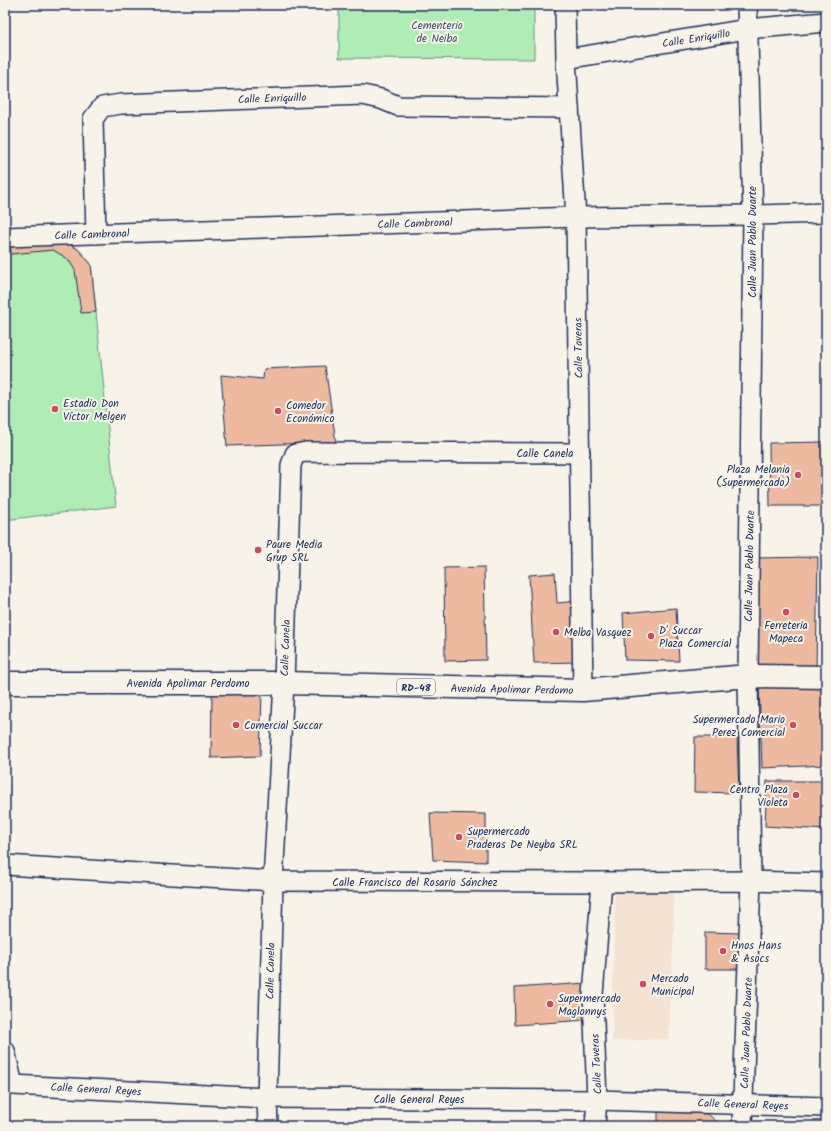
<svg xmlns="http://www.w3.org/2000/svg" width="831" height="1131" viewBox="0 0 831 1131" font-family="Kalam,sans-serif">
  <rect width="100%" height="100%" fill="#f7f3e8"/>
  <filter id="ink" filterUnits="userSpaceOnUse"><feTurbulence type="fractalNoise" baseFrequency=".025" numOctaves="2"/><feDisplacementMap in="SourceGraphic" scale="8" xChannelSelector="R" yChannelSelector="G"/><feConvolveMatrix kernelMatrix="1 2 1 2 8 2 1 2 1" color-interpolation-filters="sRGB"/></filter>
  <g filter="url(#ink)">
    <!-- built -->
    <path fill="#f4e2d2" d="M673,887L674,928L669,1039L612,1041L615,888Z"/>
    <!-- green -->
    <g fill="#afedb4" stroke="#658e89">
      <path d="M339,5H534V59L339,58Z"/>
      <path d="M60,239L78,249L91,264L116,506L5,520V243Z"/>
    </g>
    <!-- building -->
    <g fill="#edba9f" stroke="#1b2f5e">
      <path d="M60,239L78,249L91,264L96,312L81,313L75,270L68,259L53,250L11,254L10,243Z"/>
      <path d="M325,366L336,442L227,446L221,375L263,379L264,369Z"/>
      <path d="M826,442V506H770L769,443Z"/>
      <path d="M818,557L816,668L755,666V558Z"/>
      <path d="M484,567L486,660L445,661L444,568Z"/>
      <path d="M555,573L557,603L579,601V662L534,663L529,575Z"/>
      <path d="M676,608L679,661L625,660L623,613Z"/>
      <path d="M759,686H826V765L762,768Z"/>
      <path d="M262,693L260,756L211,758L212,694Z"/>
      <path d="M695,737H737L739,793L694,792Z"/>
      <path d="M767,781H825L826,830L765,826Z"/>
      <path d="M430,813L486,814V862L433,860Z"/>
      <path d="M705,932L741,933V969H705Z"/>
      <path d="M587,983L586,1020L515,1025L514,988Z"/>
      <path d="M658,1111L708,1114L721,1126H658Z"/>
    </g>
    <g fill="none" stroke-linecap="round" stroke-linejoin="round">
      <!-- street casing -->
      <g stroke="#1b2f5e" stroke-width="22">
        <g id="street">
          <path d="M565,5L566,59L576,217L583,690"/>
          <path d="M566,59L747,29L826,22"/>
          <path d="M96,234L93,119L102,107L121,104L363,95L381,99L398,106L569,108"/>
          <path d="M5,237L576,217L753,215L826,213"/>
          <path d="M5,865L273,881L602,882L751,881L826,883"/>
          <path d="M5,1051L13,1085L267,1098L597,1100L826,1107"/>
          <path d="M268,1126L267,1098L273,881L284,683L291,465L295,454L306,452L580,453"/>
          <path d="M595,1126L597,1100L593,995L602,882"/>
          <path d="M742,1126L751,881L748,676L753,215L747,5"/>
        </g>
      </g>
      <!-- primary casing -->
      <g stroke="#1b2f5e" stroke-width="25">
        <path id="primary" d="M5,683H284L583,690L748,676L826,677"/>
      </g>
      <!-- street -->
      <use href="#street" stroke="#f7f3e8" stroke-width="19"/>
      <!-- primary -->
      <use href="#primary" stroke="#f7f3e8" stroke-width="22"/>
    </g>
  </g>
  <!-- markers -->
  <g fill="#d1495b" stroke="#f7f3e8" stroke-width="1.5">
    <circle cx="55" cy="409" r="4"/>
    <circle cx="278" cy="411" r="4"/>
    <circle cx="798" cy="475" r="4"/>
    <circle cx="258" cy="550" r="4"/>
    <circle cx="786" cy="612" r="4"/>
    <circle cx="556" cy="632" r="4"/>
    <circle cx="651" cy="636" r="4"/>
    <circle cx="236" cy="725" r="4"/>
    <circle cx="793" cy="725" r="4"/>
    <circle cx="796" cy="795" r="4"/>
    <circle cx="459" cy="837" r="4"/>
    <circle cx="723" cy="951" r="4"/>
    <circle cx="643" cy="984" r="4"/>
    <circle cx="550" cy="1004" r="4"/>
  </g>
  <g text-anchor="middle" stroke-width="4" stroke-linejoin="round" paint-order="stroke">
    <!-- shield labels -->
    <rect fill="#f7f3e8" stroke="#5d6a87" stroke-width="1" x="397" y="679" width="38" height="16" rx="3"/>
    <g font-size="10" font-weight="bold" fill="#1b2f5e">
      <text x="416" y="691">RD-48</text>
    </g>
    <!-- park labels -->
    <g font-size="11" fill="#39556f" stroke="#f7f3e8">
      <text x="437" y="29">Cementerio<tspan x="437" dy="13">de Neiba</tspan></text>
    </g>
    <!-- street labels -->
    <g font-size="11" fill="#1b2f5e" stroke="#f7f3e8">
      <text transform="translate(696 38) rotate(-9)" y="4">Calle Enriquillo</text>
      <text transform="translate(272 98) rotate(-2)" y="4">Calle Enriquillo</text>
      <text transform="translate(415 223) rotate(-2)" y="4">Calle Cambronal</text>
      <text transform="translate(92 234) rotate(-2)" y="4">Calle Cambronal</text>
      <text transform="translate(752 242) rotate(-90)" y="4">Calle Juan Pablo Duarte</text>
      <text transform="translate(578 348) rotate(-91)" y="4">Calle Taveras</text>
      <text x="545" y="457">Calle Canela</text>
      <text transform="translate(749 566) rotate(-89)" y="4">Calle Juan Pablo Duarte</text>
      <text transform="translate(285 648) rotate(-88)" y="4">Calle Canela</text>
      <text x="188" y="687">Avenida Apolimar Perdomo</text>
      <text transform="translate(512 689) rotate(1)" y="4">Avenida Apolimar Perdomo</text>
      <text x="415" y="886">Calle Francisco del Rosario Sánchez</text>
      <text transform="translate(270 971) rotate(-89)" y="4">Calle Canela</text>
      <text transform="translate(746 1033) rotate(-88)" y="4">Calle Juan Pablo Duarte</text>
      <text transform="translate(596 1064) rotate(-93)" y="4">Calle Taveras</text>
      <text transform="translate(96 1089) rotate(3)" y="4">Calle General Reyes</text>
      <text x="419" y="1103">Calle General Reyes</text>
      <text transform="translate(743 1104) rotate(2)" y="4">Calle General Reyes</text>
    </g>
    <!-- poi labels -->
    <g font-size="11" fill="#1b2f5e" stroke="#f7f3e8" text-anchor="start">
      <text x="63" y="407">Estadio Don<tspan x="63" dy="13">Víctor Melgen</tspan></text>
      <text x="286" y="409">Comedor<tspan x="286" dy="13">Económico</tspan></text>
      <text x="790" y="473" text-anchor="end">Plaza Melania<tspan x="790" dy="13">(Supermercado)</tspan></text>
      <text x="266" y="548">Paure Media<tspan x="266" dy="13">Grup SRL</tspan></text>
      <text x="786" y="629" text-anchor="middle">Ferreteria<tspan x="786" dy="13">Mapeca</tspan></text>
      <text x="659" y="634">D' Succar<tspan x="659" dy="13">Plaza Comercial</tspan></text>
      <text x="564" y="636">Melba Vasquez</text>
      <text x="785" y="723" text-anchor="end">Supermercado Mario<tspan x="785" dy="13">Perez Comercial</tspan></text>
      <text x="244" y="729">Comercial Succar</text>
      <text x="788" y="793" text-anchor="end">Centro Plaza<tspan x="788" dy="13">Violeta</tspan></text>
      <text x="467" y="835">Supermercado<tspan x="467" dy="13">Praderas De Neyba SRL</tspan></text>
      <text x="731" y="949">Hnos Hans<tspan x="731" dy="13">&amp; Asocs</tspan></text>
      <text x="651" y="982">Mercado<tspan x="651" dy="13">Municipal</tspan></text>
      <text x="558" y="1002">Supermercado<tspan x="558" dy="13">Maglonnys</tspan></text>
    </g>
  </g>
  <!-- margin -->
  <rect width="831" height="1131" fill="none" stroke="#f7f3e8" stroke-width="20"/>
  <rect x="10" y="10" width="811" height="1111" fill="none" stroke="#1b2f5e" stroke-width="1.5" filter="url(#ink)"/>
</svg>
